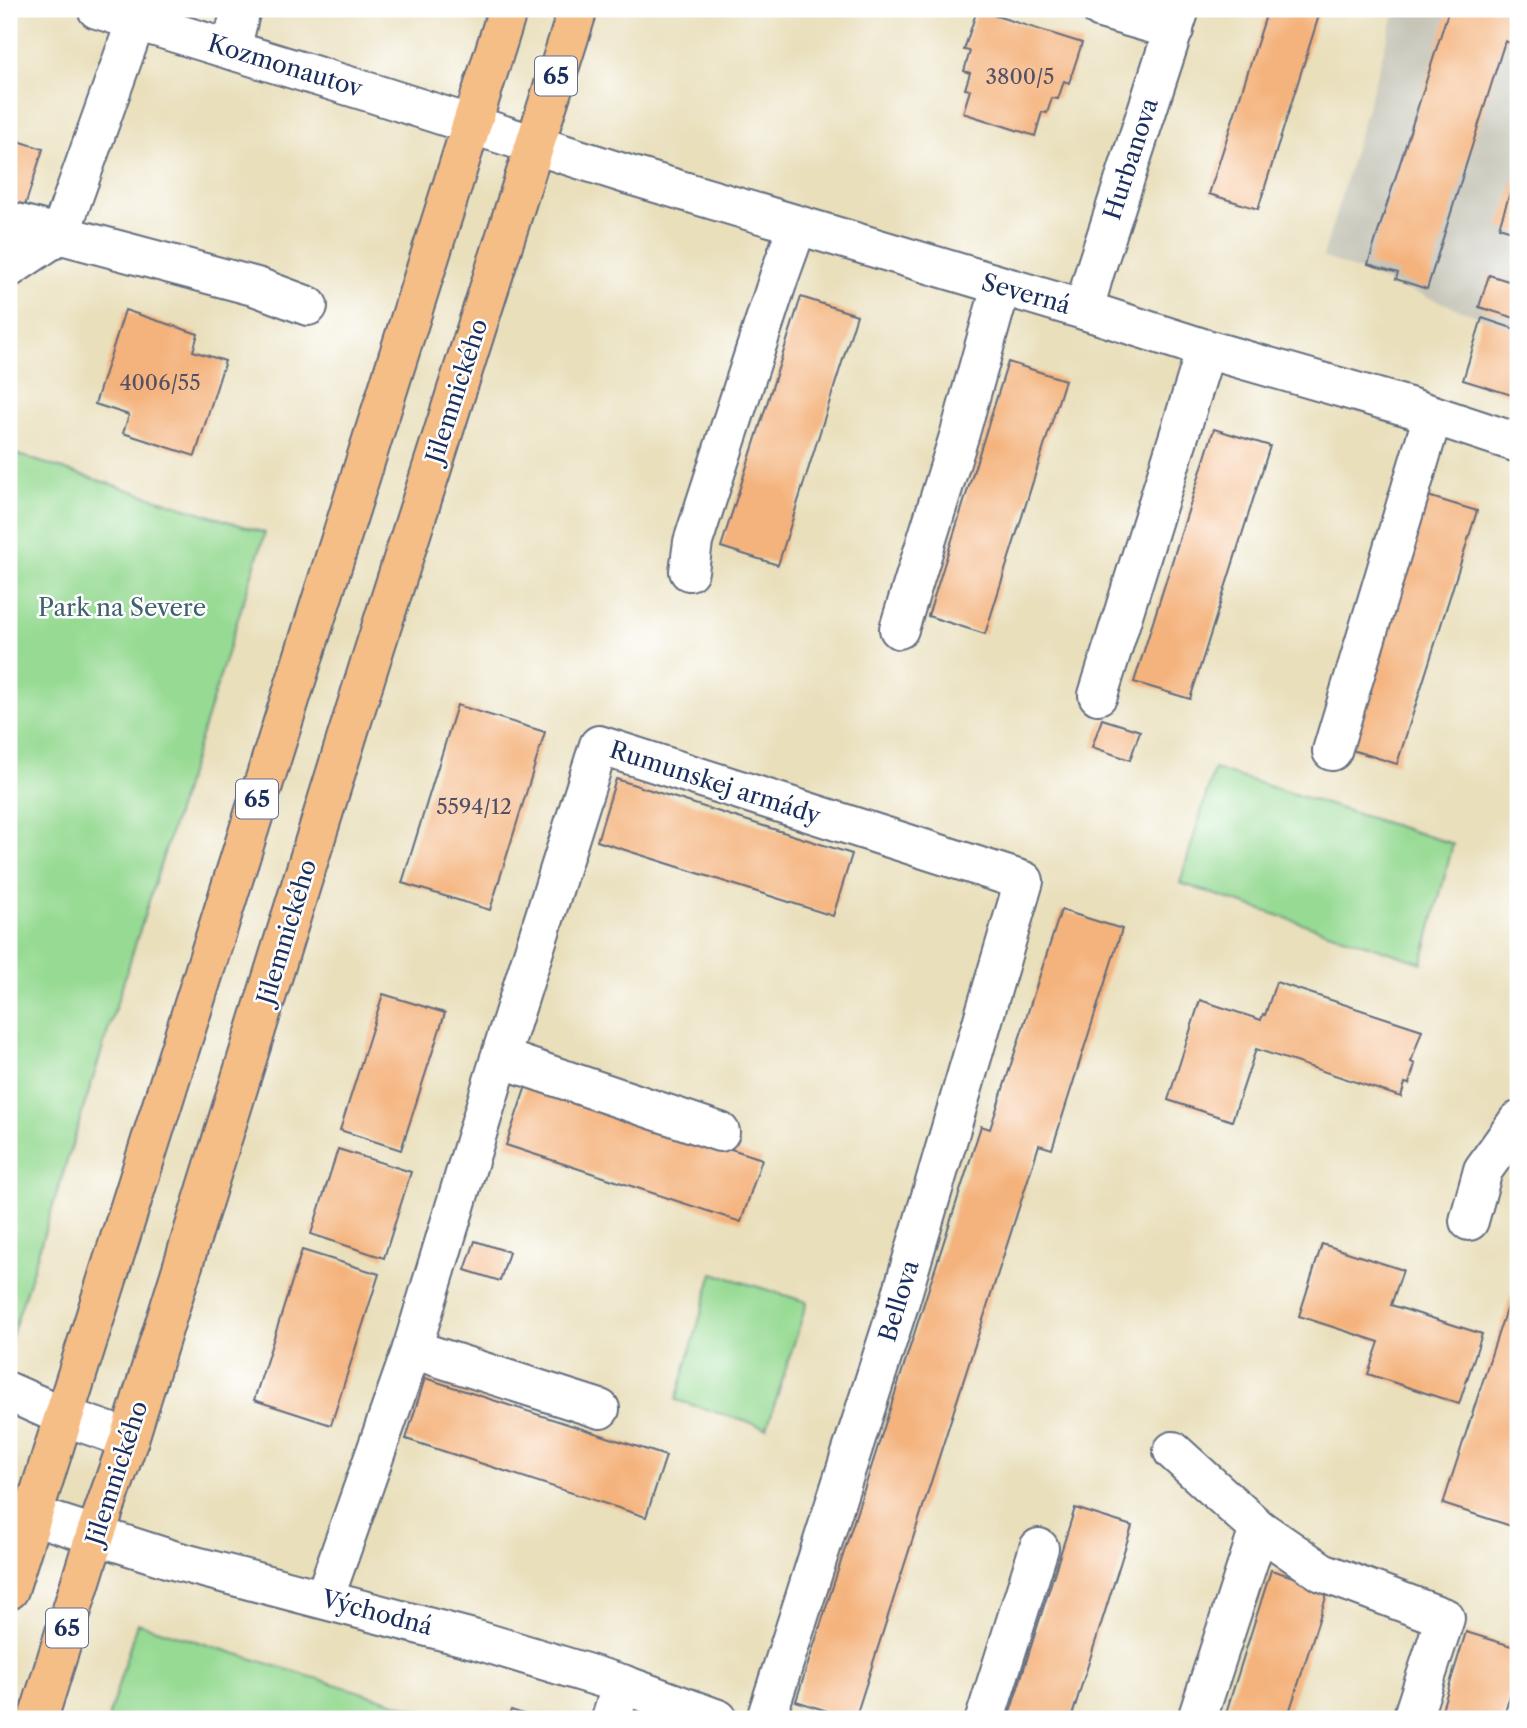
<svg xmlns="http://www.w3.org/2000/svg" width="1527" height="1728" viewBox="0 0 1527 1728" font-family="'Libre Caslon Text',serif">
  <rect width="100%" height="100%" fill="#fff"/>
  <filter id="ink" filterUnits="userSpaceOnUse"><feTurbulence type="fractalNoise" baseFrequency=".0143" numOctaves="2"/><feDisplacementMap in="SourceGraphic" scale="14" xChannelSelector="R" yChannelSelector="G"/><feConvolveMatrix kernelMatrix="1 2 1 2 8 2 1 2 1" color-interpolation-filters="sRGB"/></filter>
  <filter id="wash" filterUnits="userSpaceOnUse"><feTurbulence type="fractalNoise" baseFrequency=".00686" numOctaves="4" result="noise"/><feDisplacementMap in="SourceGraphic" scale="28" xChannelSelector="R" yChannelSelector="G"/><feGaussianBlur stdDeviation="1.57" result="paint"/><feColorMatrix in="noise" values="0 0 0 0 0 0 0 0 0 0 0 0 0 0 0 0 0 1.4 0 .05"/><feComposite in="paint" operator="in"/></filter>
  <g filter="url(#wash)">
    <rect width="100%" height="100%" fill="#e9dfbb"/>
    <!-- industrial -->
    <path fill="#c6c5b8" d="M1396,9H1518V330L1482,318L1323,257Z"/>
    <!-- green -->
    <g fill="#96da93" stroke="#588478" stroke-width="2">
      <path d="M9,452L265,533L9,1345Z"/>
      <path d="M1214,769L1453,844L1422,963L1180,883Z"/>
      <path d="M713,1273L807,1302L767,1428L676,1400Z"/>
      <path d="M137,1623L435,1715L433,1719H108Z"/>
    </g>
    <g id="blocks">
      <!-- building -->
      <g fill="#f4b27c">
        <path d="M1268,9H1321L1258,209L1209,194Z"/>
        <path d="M1449,9H1492L1518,17V46L1505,41L1427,289L1396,279L1398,273L1368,264Z"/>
        <path d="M977,10L1082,43L1069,83L1064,81L1058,99L1052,98L1047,113L1042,112L1035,136L963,113L970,90L965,89L970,73L964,71L970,51L964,50Z"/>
        <path d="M9,138L43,149L25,206L9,201Z"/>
        <path d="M1518,168V233L1499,227Z"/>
        <path d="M1489,275L1518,284V319L1479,307Z"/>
        <path d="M801,297L857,315L778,565L721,547Z"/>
        <path d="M125,310L198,334L193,351L225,361L195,456L123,433L129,415L95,404Z"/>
        <path d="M1482,318L1518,330V397L1463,380Z"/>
        <path d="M1008,362L1065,380L985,634L928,616Z"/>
        <path d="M1214,429L1270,446L1190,699L1134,682Z"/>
        <path d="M1418,493L1477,511L1397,764L1339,746Z"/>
        <path d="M457,705L545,732L490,910L402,883Z"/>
        <path d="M1102,719L1140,731L1130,760L1092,747Z"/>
        <path d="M616,779L852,854L833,916L597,841Z"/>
        <path d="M1061,910L1122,929L1052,1149L1039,1145L855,1719H852L796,1701L981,1126L990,1129Z"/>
        <path d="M1276,982L1422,1030L1411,1062L1415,1064L1409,1084L1405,1083L1401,1097L1256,1049L1232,1121L1168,1100L1200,1000L1261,1020L1263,1014L1265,1015Z"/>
        <path d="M383,994L445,1013L401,1150L340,1130Z"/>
        <path d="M527,1083L762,1159L741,1222L506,1145Z"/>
        <path d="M338,1149L411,1172L384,1258L311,1234Z"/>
        <path d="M475,1241L509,1252L500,1281L465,1270Z"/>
        <path d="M1322,1244L1403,1270L1391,1305L1482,1334L1459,1404L1368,1374L1379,1342L1299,1316Z"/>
        <path d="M302,1250L379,1274L331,1425L254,1400Z"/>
        <path d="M1518,1272V1514L1514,1527L1443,1504Z"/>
        <path d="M425,1378L666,1456L646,1517L406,1439Z"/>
        <path d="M1075,1508L1132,1526L1071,1719H1008Z"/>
        <path d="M1271,1570L1329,1588L1287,1719H1224Z"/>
        <path d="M1466,1632L1518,1648V1669L1503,1719H1439Z"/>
        <path d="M511,1710L539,1719H508Z"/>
      </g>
    </g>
  </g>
  <g filter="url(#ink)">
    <use href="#blocks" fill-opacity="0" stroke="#636d7f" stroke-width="2"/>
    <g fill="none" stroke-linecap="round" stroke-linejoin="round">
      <!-- minor casing -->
      <g stroke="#636d7f" stroke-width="42">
        <g id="minor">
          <path d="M97,9L372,93L626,174L1084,310L1206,349L1409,407L1518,443"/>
          <path d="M1101,9L1174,30"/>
          <path d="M231,50L241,9"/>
          <path d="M9,221L257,287L308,306"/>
          <path d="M9,268L60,234L136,21"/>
          <path d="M1084,310L1094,274L1180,9"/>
          <path d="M689,571L693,542L779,277L797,227"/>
          <path d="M899,629L960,433L1001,287"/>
          <path d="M1098,695L1206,349"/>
          <path d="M1332,751L1433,415"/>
          <path d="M500,1058L599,745L1024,881L900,1301L766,1719"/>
          <path d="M1469,1221L1483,1170L1518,1121"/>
          <path d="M412,1349L500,1058L720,1132"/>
          <path d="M9,1392L63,1416L129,1439"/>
          <path d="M1173,1451L1259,1529"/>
          <path d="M32,1515L173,1560L477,1640L622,1684L718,1719"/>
          <path d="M324,1599L412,1349L600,1409"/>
          <path d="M611,1719L622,1684"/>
          <path d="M985,1719L1039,1548"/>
          <path d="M1197,1719L1259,1529L1322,1572L1445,1618L1412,1719"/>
        </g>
      </g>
      <!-- major casing -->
      <g stroke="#636d7f" stroke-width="42">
        <g id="major">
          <path d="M9,1590L508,9"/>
          <path d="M38,1719L95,1536L129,1439L369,666L578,9"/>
        </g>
      </g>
      <!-- minor -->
      <use href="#minor" stroke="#fff" stroke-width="38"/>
      <!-- major -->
      <use href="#major" stroke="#f6be87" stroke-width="38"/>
    </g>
  </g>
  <g text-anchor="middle" stroke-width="5" stroke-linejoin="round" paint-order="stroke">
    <!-- number labels -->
    <g font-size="21" fill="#515066">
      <text x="1020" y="84">3800/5</text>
      <text x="160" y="390">4006/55</text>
      <text x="474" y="814">5594/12</text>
    </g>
    <!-- shield labels -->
    <g fill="#fff" stroke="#5f6d8e" stroke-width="2">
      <rect x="535" y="56.5" width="42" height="39" rx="5"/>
      <rect x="236" y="779.5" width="42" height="39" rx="5"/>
      <rect x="46" y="1608.5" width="42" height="39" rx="5"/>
    </g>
    <g font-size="23" font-weight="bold" fill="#1b2f5e">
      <text x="556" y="84">65</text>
      <text x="257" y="807">65</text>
      <text x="67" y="1636">65</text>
    </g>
    <!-- street labels -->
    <g font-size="24" fill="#1b2f5e" stroke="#fff">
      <text transform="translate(285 66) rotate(17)" y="8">Kozmonautov</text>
      <text transform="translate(1131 159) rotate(-72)" y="8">Hurbanova</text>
      <text transform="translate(1026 294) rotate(16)" y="8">Severná</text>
      <text transform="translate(457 391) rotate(-72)" y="8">Jilemnického</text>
      <text transform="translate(715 783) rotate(18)" y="8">Rumunskej armády</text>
      <text transform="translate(287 932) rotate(-73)" y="8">Jilemnického</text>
      <text transform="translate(899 1301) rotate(-73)" y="8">Bellova</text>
      <text transform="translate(117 1473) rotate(-72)" y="8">Jilemnického</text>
      <text transform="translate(377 1613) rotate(15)" y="8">Východná</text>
    </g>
    <!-- park labels -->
    <g font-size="24" fill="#40626e" stroke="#fff">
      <text x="122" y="616">Park na Severe</text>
    </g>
  </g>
  <!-- margin -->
  <rect width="1527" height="1728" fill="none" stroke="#fff" stroke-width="35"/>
</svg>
